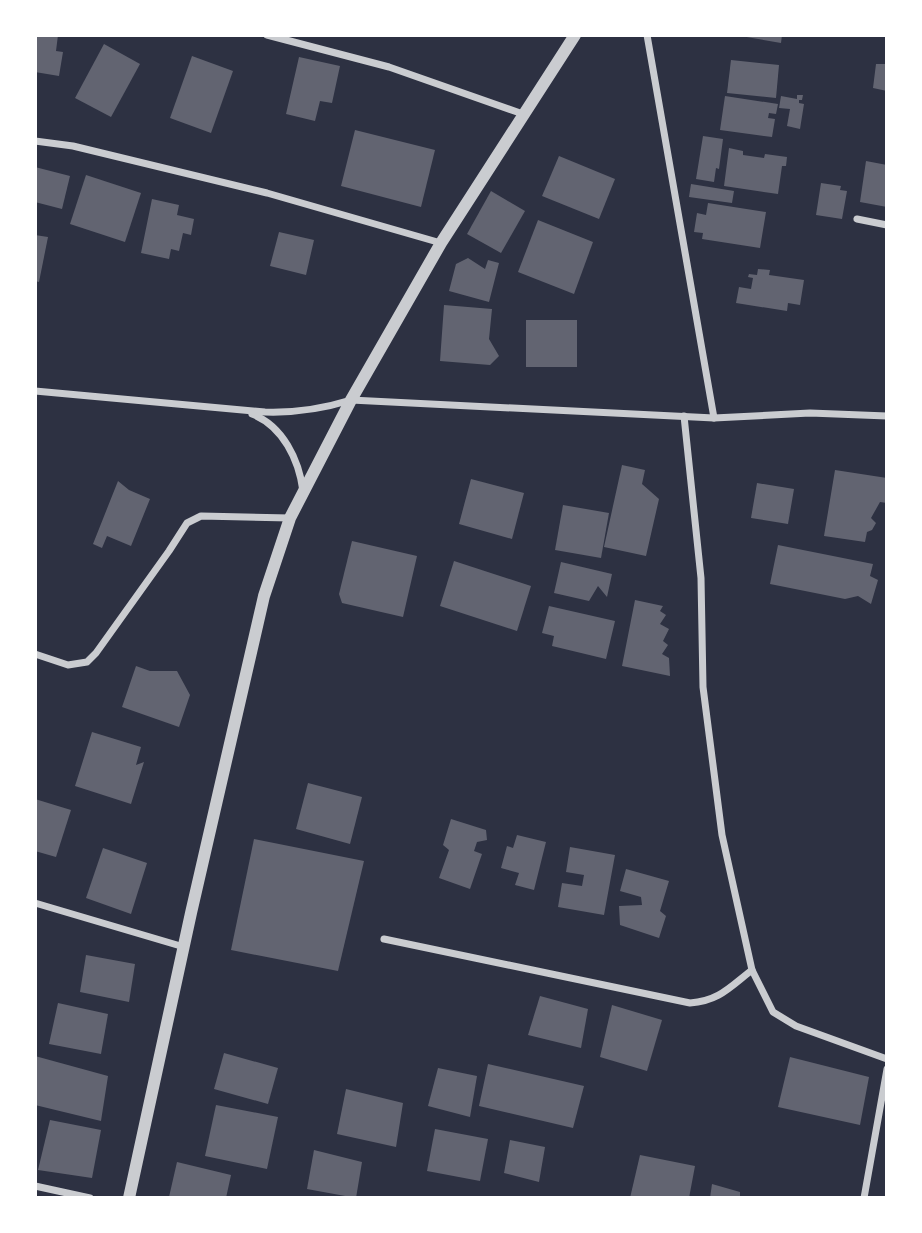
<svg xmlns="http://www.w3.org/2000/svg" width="922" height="1233" viewBox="0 0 922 1233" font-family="Montserrat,sans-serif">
  <rect width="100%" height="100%" fill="#2d3142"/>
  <!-- building -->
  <g fill="#626471">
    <path d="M35,35H58L56,51L63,52L59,76L35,72Z"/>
    <path d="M741,35H782L781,43L741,36Z"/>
    <path d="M104,44L140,64L111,117L75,98Z"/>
    <path d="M192,56L233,71L211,133L170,118Z"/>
    <path d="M299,57L340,66L332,103L320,101L315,121L286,114Z"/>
    <path d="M731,60L779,65L776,98L727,93Z"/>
    <path d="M876,64H887V91L873,88Z"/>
    <path d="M797,95H803L802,100H799V103L804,104L800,129L787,126L790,109L779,108L781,96L797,99Z"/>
    <path d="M725,96L778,104L776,114L769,113L768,118L775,119L772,137L720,130Z"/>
    <path d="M355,130L435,150L421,207L341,186Z"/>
    <path d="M703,136L723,139L719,169L716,168L714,182L696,179Z"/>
    <path d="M729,148L743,151V155L764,158L765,154L787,157L786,166H782L778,194L724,186Z"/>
    <path d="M559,156L615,179L599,219L542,196Z"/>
    <path d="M866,161L887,165V207L860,202Z"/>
    <path d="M35,167L70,176L62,209L35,202Z"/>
    <path d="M86,175L141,193L125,242L70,224Z"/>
    <path d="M821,183L841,186L840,190L847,191L842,219L816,215Z"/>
    <path d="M691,184L734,191L732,203L689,197Z"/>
    <path d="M491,191L525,211L501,253L467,234Z"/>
    <path d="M152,199L179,205L177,215L194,219L191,235L183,233L179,251L171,249L169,259L141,253Z"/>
    <path d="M708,203L766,212L760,248L702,239L703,233L694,232L697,213L706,215Z"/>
    <path d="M538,220L593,242L574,294L518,272Z"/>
    <path d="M279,232L314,240L306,275L270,266Z"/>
    <path d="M35,235L48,237L39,282L35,281Z"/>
    <path d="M468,258L485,269L488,260L499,263L489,302L449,291L456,264Z"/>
    <path d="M758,269L770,270L769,275L804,280L800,305L788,303L787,311L736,303L739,287L751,289L753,278L748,277L749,274L757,275Z"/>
    <path d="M444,305L492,309L489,339L499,356L490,365L440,361Z"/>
    <rect x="526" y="320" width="51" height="47"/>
    <path d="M622,465L645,470L642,484L659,499L646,556L604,547Z"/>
    <path d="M835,470L887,478V503L880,502L871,518L876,523L872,530L867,532L865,542L824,536Z"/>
    <path d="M471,479L524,493L512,539L459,524Z"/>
    <path d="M118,481L129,490L150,499L131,546L107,536L102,548L93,544Z"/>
    <path d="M757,483L794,489L788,524L751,518Z"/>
    <path d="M563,505L609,513L601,558L555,550Z"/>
    <path d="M352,541L417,556L403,617L342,603L339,594Z"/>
    <path d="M778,545L873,564L870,576L878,580L871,604L858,596L845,599L770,584Z"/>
    <path d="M454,561L531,586L517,631L440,606Z"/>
    <path d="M561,562L612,574L607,597L598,586L589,601L554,593Z"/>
    <path d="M635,600L663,606L660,611L666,615L660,624L669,629L663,641L668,645L662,654L669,658L670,676L622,666Z"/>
    <path d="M549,606L615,621L606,659L552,646L554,636L542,633Z"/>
    <path d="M136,666L150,671H177L190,695L179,727L122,707Z"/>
    <path d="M92,732L141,747L136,765L144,762L131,804L75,786Z"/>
    <path d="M308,783L362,797L350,844L296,829Z"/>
    <path d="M35,799L71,810L56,857L35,851Z"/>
    <path d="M451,819L486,830L487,840L477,842L474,851L482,854L470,889L439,878L449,850L443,845Z"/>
    <path d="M517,835L546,842L534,890L515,885L519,873L501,868L507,846L513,848Z"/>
    <path d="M254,839L364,861L338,971L231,950Z"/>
    <path d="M570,847L615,855L604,915L558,907L562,883L582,886L584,875L566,872Z"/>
    <path d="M103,848L147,863L131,914L86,898Z"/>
    <path d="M626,869L669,881L660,911L666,916L659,938L620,925L619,906L642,905L641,897L620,891Z"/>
    <path d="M86,955L135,964L129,1002L80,992Z"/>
    <path d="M540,996L588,1009L581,1048L528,1035Z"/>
    <path d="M58,1003L108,1014L101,1054L49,1044Z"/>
    <path d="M612,1005L662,1020L647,1071L600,1057Z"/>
    <path d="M224,1053L278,1068L268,1104L214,1089Z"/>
    <path d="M35,1056L108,1076L101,1121L35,1105Z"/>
    <path d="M790,1057L869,1077L860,1125L778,1107Z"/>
    <path d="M488,1064L584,1086L573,1128L479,1106Z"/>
    <path d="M438,1068L477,1076L470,1117L428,1106Z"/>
    <path d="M346,1089L403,1103L396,1147L337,1134Z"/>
    <path d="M216,1105L278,1117L267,1169L205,1156Z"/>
    <path d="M50,1120L101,1130L92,1178L38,1170Z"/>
    <path d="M435,1129L488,1139L480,1181L427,1171Z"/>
    <path d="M510,1140L545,1147L539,1182L504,1173Z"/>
    <path d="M314,1150L362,1162L356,1198L307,1189Z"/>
    <path d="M640,1155L695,1166L689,1198H630Z"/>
    <path d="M177,1162L231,1175L226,1198H175L169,1197Z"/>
    <path d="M712,1184L740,1192V1198H710Z"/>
  </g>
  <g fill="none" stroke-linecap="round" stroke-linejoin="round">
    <!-- minor -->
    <g stroke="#caccd0" stroke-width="7">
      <path d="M267,35L389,67L523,114"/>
      <path d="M647,35L714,418"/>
      <path d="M35,141L73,146L267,193L441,243"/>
      <path d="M857,219L887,225"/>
      <path d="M35,391L265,412C295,413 322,409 351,400L714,418L810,413L887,416"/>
      <path d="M252,414C283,426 299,460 303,491"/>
      <path d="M684,416L701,578L703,687L722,835L752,970L773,1012L796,1026L887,1059"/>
      <path d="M35,654L68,665L87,662L96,653L169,551L187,523L201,516L290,518"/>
      <path d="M35,903L184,947"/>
      <path d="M384,939L690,1003C719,1001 730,987 752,970"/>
      <path d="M35,1186L90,1198"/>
      <path d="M864,1198L887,1069"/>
    </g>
    <!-- tertiary -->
    <path stroke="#caccd0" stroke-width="12" d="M129,1198L191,913L264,596L290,518L351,400L441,243L575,35"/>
  </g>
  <!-- border -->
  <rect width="922" height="1233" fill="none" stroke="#ffffff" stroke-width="74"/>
</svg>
